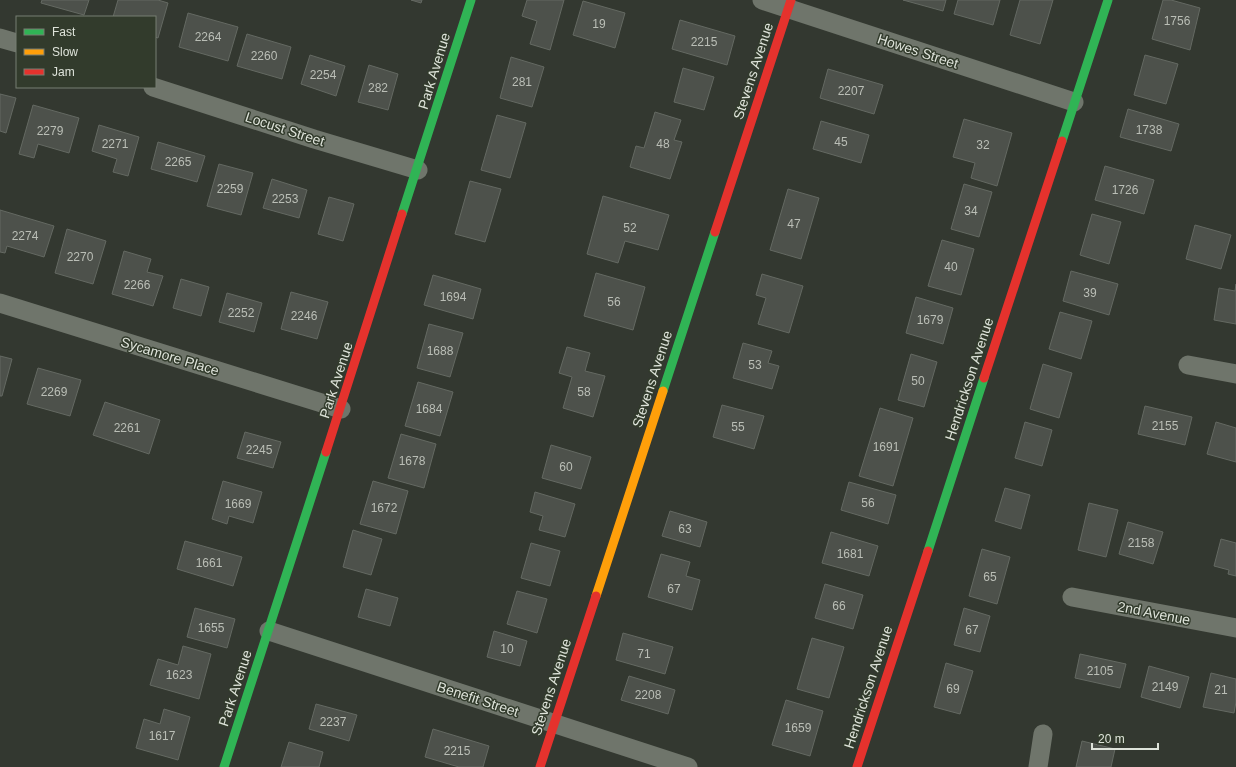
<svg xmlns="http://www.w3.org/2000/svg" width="1236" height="767" viewBox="0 0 1236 767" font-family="Arial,sans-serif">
  <rect width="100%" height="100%" fill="#333830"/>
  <!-- building -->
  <g fill="#4d514b" stroke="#646962">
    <path d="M42,0H89L84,15L41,3Z"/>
    <path d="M118,0H158L168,3L158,38L155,37V17H113Z"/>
    <path d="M411,0H422L421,3Z"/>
    <path d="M527,0H564L550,50L530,44L537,21L522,16Z"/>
    <path d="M903,0H946L943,11Z"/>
    <path d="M958,0H1000L993,25L954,14Z"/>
    <path d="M1020,0H1053L1040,44L1010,35Z"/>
    <path d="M1163,0H1171L1200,8L1190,50L1152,39Z"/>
    <path d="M583,1L625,13L615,48L573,35Z"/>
    <path d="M188,13L238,27L228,61L179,47Z"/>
    <path d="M680,20L735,36L727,65L672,49Z"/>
    <path d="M247,34L291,47L282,79L237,66Z"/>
    <path d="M310,55L345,66L336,96L301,84Z"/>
    <path d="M1145,55L1178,64L1166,104L1134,95Z"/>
    <path d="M511,57L544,67L532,107L500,98Z"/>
    <path d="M369,65L398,74L388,110L358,102Z"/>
    <path d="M683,68L714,77L704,110L674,102Z"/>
    <path d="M828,69L883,85L874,114L820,98Z"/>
    <path d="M0,94L16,98L6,133L0,131Z"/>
    <path d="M33,105L79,118L69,153L38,144L34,158L19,154Z"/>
    <path d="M1128,109L1179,124L1171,151L1120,137Z"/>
    <path d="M655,112L681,120L674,140L682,142L670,179L630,167L636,146L644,148Z"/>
    <path d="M497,115L526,123L510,178L481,170Z"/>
    <path d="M964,119L1012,133L997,186L971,178L975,163L953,157Z"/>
    <path d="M821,121L869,135L861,163L813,149Z"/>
    <path d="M99,125L139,137L128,176L113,172L117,159L92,151Z"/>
    <path d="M158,142L205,156L197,182L151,169Z"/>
    <path d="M219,164L253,173L241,215L207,206Z"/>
    <path d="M1105,166L1154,180L1144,214L1095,200Z"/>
    <path d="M272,179L307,190L299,218L263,208Z"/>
    <path d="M470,181L501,189L485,242L455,234Z"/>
    <path d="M964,184L992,192L979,237L951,229Z"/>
    <path d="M788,189L819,198L801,259L770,250Z"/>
    <path d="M603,196L669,215L658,250L625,241L618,263L587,254Z"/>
    <path d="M329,197L354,204L343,241L318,234Z"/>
    <path d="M0,210L54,226L44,257L7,246L5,253L0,252Z"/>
    <path d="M1092,214L1121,222L1109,264L1080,255Z"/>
    <path d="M1195,225L1231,235L1221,269L1186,259Z"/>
    <path d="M67,229L106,241L93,284L55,273Z"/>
    <path d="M942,240L974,249L961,295L928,286Z"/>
    <path d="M124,251L151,259L147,272L163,276L153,306L112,294Z"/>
    <path d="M1071,271L1118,284L1109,315L1063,301Z"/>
    <path d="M596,273L645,287L633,330L584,316Z"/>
    <path d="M762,274L803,286L789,333L758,324L766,298L756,295Z"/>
    <path d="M433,275L481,289L473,319L424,305Z"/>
    <path d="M181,279L209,287L201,316L173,308Z"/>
    <path d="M1236,284V324L1214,320L1219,288L1235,291Z"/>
    <path d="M291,292L328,302L317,339L281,329Z"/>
    <path d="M227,293L262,303L254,332L219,322Z"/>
    <path d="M916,297L953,308L943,344L906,333Z"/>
    <path d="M1060,312L1092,321L1081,359L1049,349Z"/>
    <path d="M429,324L463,333L450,377L417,368Z"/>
    <path d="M743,343L772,351L768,363L779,366L772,389L733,378Z"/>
    <path d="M567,347L590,353L585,371L605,376L593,417L563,408L572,377L559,373Z"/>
    <path d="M911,354L937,362L924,407L898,400Z"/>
    <path d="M0,356L12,359L2,396H0Z"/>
    <path d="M1043,364L1072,373L1059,418L1030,409Z"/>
    <path d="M38,368L81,380L70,416L27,404Z"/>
    <path d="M418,382L453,392L440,436L405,426Z"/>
    <path d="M105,402L160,420L149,454L93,435Z"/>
    <path d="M722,405L764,416L754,449L713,437Z"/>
    <path d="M1145,406L1192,417L1185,445L1138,434Z"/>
    <path d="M880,408L913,418L893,486L859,476Z"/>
    <path d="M1025,422L1052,430L1042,466L1015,458Z"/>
    <path d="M1216,422L1236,428V462L1207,454Z"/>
    <path d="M245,432L281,442L273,468L237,458Z"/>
    <path d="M401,434L436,444L424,488L388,478Z"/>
    <path d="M551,445L591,457L581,489L542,478Z"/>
    <path d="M223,481L262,492L253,523L229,516L227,524L212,519Z"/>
    <path d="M373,481L408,491L396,534L360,524Z"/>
    <path d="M849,482L896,495L888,524L841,510Z"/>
    <path d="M1005,488L1030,495L1021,529L995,521Z"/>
    <path d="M535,492L575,504L565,537L539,530L543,516L530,512Z"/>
    <path d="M1089,503L1118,510L1106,557L1078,550Z"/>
    <path d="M670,511L707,522L700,547L662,536Z"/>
    <path d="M1128,522L1163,532L1153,564L1119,554Z"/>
    <path d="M353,530L382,539L371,575L343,567Z"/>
    <path d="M831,532L878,546L869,576L822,563Z"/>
    <path d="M1221,539L1236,543V576L1228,574L1229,570L1214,566Z"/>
    <path d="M185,541L242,557L233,586L177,569Z"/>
    <path d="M531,543L560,551L550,586L521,578Z"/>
    <path d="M982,549L1010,557L997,604L969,596Z"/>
    <path d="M661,554L690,562L686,576L700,580L692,610L648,597Z"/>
    <path d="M825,584L863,595L853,629L815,618Z"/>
    <path d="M366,589L398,598L390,626L358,617Z"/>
    <path d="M517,591L547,599L537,633L507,624Z"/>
    <path d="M195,608L235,619L227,648L187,637Z"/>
    <path d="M964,608L990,616L980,652L954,645Z"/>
    <path d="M494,631L527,641L520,666L487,657Z"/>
    <path d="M623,633L673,647L665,674L616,660Z"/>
    <path d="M812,638L844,647L829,698L797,689Z"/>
    <path d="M183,646L211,654L199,699L150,685L158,659L178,665Z"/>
    <path d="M1080,654L1126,664L1120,688L1075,678Z"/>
    <path d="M946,663L973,671L960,714L934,707Z"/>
    <path d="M1149,666L1189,677L1180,708L1141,697Z"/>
    <path d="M1211,673L1236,679V702L1234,713L1203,707Z"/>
    <path d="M629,676L675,690L668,714L621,700Z"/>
    <path d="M786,700L823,711L810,756L772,745Z"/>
    <path d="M316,704L357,715L349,741L309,729Z"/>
    <path d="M164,709L190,717L178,760L136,748L144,719L160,724Z"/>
    <path d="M433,729L489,746L483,767H459L425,757Z"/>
    <path d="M1082,741L1115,749L1111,767H1076Z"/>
    <path d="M289,742L323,752L319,767H281Z"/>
  </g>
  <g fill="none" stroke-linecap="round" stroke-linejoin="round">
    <!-- street -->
    <g stroke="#6f756b" stroke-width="19">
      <path d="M762,0L1074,102"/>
      <path d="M0,38L17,43"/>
      <path d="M153,87L314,139L418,170"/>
      <path d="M0,303L341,409"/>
      <path d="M1188,365L1236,374"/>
      <path d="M1072,597L1236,628"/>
      <path d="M269,631L688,767"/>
      <path d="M1038,767L1043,734"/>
    </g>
    <!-- fast -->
    <g stroke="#30b455" stroke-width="9">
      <path d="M1062,141L1108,0"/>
      <path d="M402,214L471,0"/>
      <path d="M663,391L715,232"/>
      <path d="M928,551L984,378"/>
      <path d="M224,767L326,452"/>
    </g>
    <!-- slow -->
    <path stroke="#ff9f0a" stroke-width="9" d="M596,596L663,391"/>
    <!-- jam -->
    <g stroke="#e5322d" stroke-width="9">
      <path d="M715,232L791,0"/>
      <path d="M984,378L1062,141"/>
      <path d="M326,452L402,214"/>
      <path d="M540,767L596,596"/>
      <path d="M857,767L928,551"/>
    </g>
  </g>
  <g text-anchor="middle" stroke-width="3" stroke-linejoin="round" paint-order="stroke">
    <!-- number labels -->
    <g font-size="12" fill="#babeb6">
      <text x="1177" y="25">1756</text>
      <text x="599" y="28">19</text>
      <text x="208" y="41">2264</text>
      <text x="704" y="46">2215</text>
      <text x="264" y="60">2260</text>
      <text x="323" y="79">2254</text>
      <text x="522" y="86">281</text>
      <text x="378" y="92">282</text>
      <text x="851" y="95">2207</text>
      <text x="1149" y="134">1738</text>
      <text x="50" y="135">2279</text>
      <text x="841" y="146">45</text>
      <text x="115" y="148">2271</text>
      <text x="663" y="148">48</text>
      <text x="983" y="149">32</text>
      <text x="178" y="166">2265</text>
      <text x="230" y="193">2259</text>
      <text x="1125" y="194">1726</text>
      <text x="285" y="203">2253</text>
      <text x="971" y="215">34</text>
      <text x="794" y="228">47</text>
      <text x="630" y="232">52</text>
      <text x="25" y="240">2274</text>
      <text x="80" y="261">2270</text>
      <text x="951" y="271">40</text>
      <text x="137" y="289">2266</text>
      <text x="1090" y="297">39</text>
      <text x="453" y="301">1694</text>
      <text x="614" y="306">56</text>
      <text x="241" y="317">2252</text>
      <text x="304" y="320">2246</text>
      <text x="930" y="324">1679</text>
      <text x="440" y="355">1688</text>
      <text x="755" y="369">53</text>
      <text x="918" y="385">50</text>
      <text x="54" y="396">2269</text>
      <text x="584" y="396">58</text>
      <text x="429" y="413">1684</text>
      <text x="1165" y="430">2155</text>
      <text x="738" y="431">55</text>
      <text x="127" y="432">2261</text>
      <text x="886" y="451">1691</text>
      <text x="259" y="454">2245</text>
      <text x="412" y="465">1678</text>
      <text x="566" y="471">60</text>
      <text x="868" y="507">56</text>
      <text x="238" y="508">1669</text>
      <text x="384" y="512">1672</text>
      <text x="685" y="533">63</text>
      <text x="1141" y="547">2158</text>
      <text x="850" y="558">1681</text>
      <text x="209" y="567">1661</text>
      <text x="990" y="581">65</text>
      <text x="674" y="593">67</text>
      <text x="839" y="610">66</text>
      <text x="211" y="632">1655</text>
      <text x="972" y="634">67</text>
      <text x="507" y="653">10</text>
      <text x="644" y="658">71</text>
      <text x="1100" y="675">2105</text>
      <text x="179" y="679">1623</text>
      <text x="1165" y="691">2149</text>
      <text x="953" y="693">69</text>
      <text x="1221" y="694">21</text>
      <text x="648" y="699">2208</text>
      <text x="333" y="726">2237</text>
      <text x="798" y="732">1659</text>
      <text x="162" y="740">1617</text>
      <text x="457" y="755">2215</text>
    </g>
    <!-- street labels -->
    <g font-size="14" fill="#dee3da" stroke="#323b2c">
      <text transform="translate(918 51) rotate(18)" y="5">Howes Street</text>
      <text transform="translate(434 71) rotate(-73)" y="5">Park Avenue</text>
      <text transform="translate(753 71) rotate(-72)" y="5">Stevens Avenue</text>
      <text transform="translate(285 129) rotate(18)" y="5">Locust Street</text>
      <text transform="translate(170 356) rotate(17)" y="5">Sycamore Place</text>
      <text transform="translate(652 379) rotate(-72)" y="5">Stevens Avenue</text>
      <text transform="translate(969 379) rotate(-72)" y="5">Hendrickson Avenue</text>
      <text transform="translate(336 380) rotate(-72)" y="5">Park Avenue</text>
      <text transform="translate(1154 613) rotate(11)" y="5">2nd Avenue</text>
      <text transform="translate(551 687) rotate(-72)" y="5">Stevens Avenue</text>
      <text transform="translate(868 687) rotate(-72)" y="5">Hendrickson Avenue</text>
      <text transform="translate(235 688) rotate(-72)" y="5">Park Avenue</text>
      <text transform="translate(478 699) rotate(18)" y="5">Benefit Street</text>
    </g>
  </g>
  <!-- legend -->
  <rect x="16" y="16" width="140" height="72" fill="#323b2c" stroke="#777e72"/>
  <rect x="24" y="29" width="20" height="6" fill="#30b455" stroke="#777e72"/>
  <text x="52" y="36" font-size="12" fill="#dee3da">Fast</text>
  <rect x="24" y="49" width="20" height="6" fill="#ff9f0a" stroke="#777e72"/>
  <text x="52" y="56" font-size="12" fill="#dee3da">Slow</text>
  <rect x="24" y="69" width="20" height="6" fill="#e5322d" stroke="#777e72"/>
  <text x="52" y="76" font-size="12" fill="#dee3da">Jam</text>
  <!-- scale -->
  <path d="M1092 743v6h66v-6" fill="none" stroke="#dee3da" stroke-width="2"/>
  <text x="1098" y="743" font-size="12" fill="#dee3da" stroke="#323b2c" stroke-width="3" paint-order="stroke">20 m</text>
</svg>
